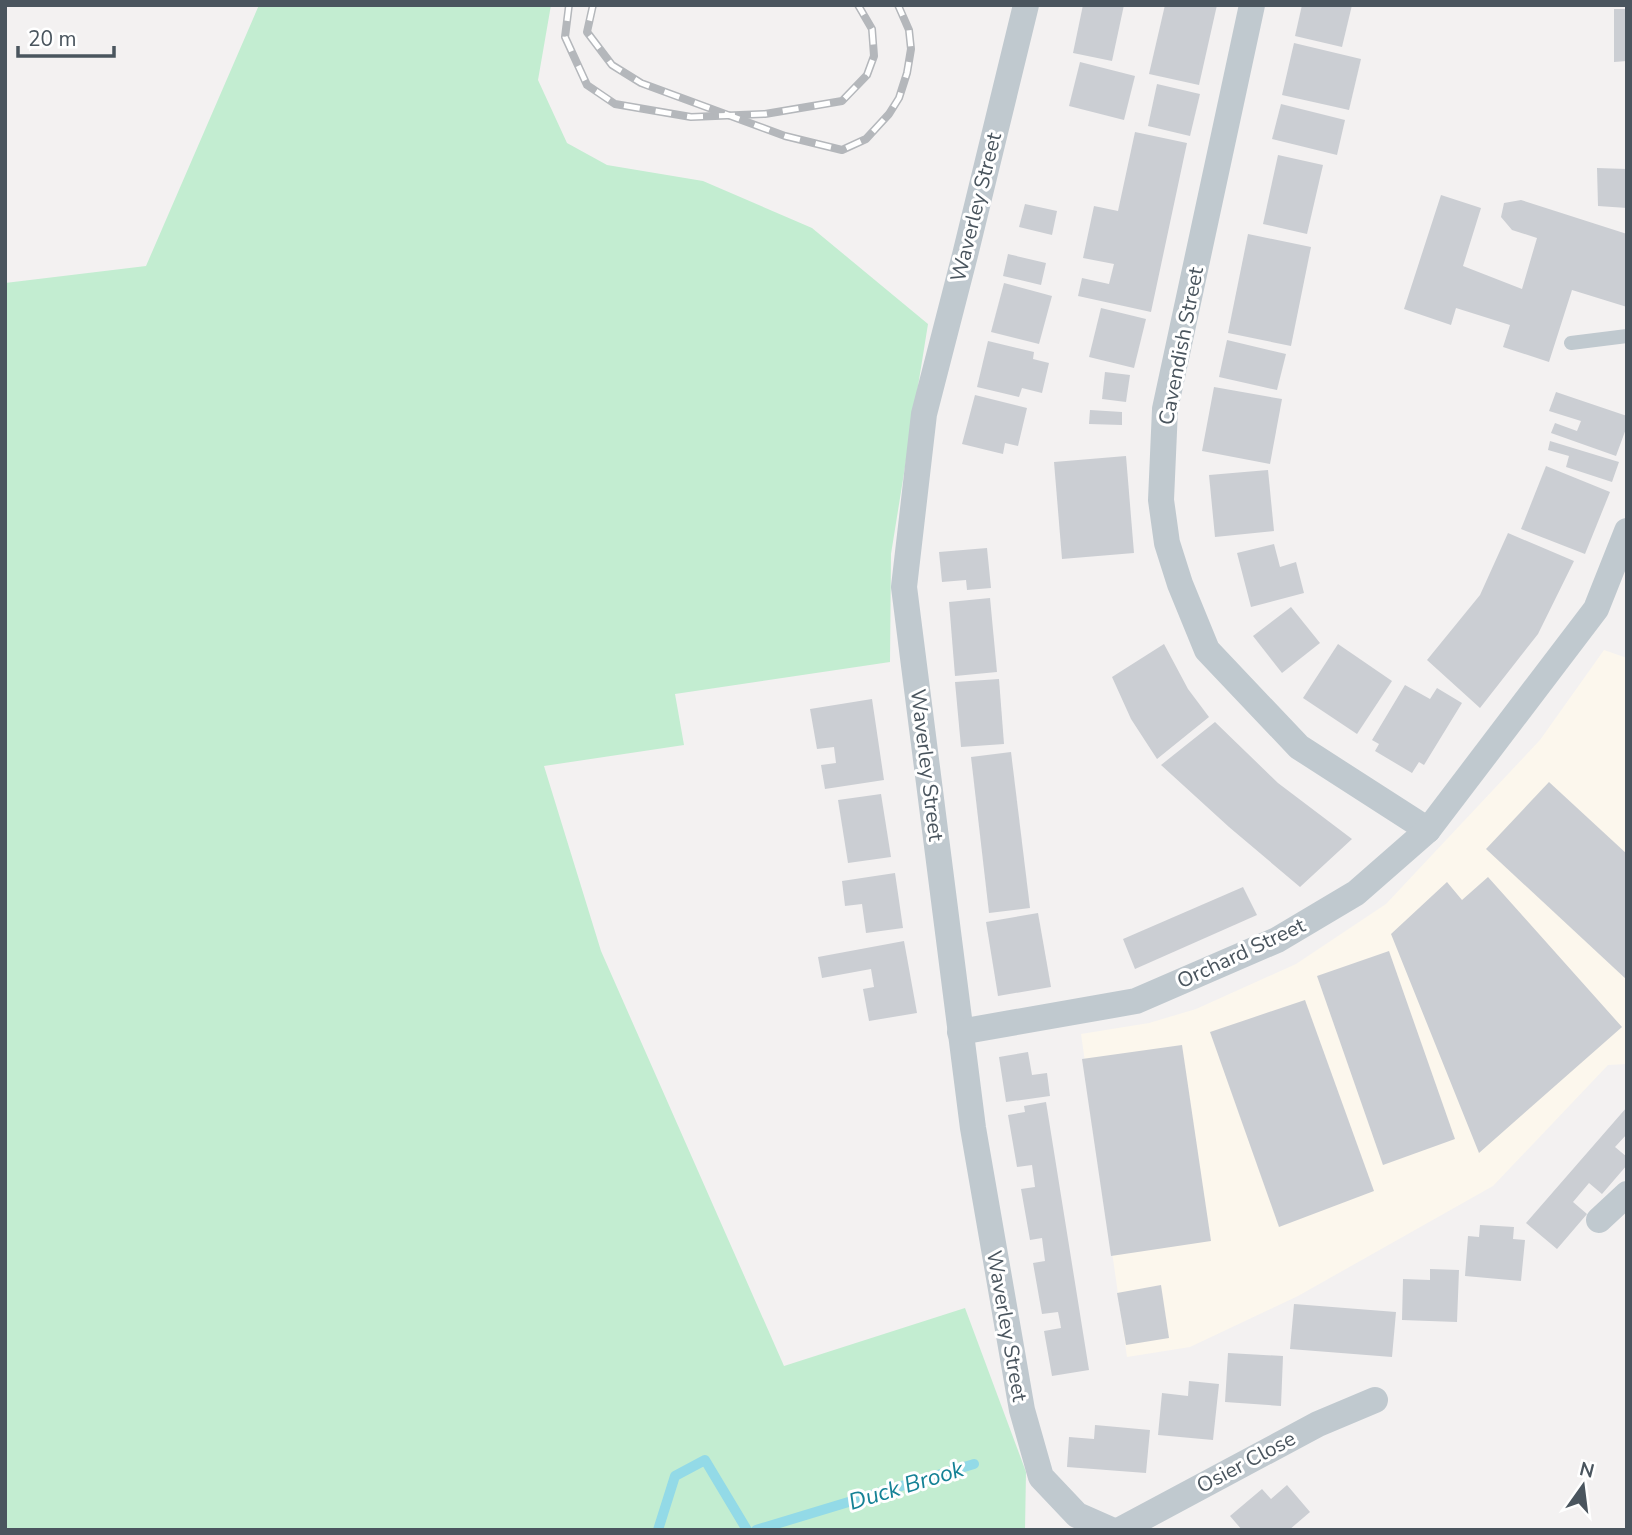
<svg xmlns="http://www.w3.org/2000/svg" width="1632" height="1535" viewBox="0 0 1632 1535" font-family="'Nunito Sans',sans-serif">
  <rect width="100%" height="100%" fill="#f3f1f1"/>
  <!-- commercial -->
  <path fill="#fcf7ed" d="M1604,650L1627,658V1064L1608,1065L1493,1186L1298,1296L1190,1347L1127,1357L1081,1034L1149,1023L1196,1009L1296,964L1386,904L1540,740Z"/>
  <!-- green -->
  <path fill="#c3edd1" d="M259,5H551L538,80L567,143L607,165L703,181L812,228L928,324L891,554L890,662L675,694L684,745L544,766L601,951L784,1366L965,1308L1026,1472L1025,1530H5V283L146,266Z"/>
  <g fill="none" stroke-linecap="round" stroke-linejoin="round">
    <!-- stream -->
    <g stroke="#93dae7" stroke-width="10">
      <path d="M658,1530L675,1476L705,1460L747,1530"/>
      <path d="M756,1530L974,1464"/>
    </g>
  </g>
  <!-- building -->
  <g fill="#cbced3">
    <path d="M1083,5H1124L1112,61L1073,53Z"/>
    <path d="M1165,5H1217L1199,85L1149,74Z"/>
    <path d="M1302,5H1352L1342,47L1295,36Z"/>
    <path d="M1614,9H1627V61L1614,62Z"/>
    <path d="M1294,43L1361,59L1349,110L1282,95Z"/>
    <path d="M1080,62L1135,76L1124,120L1069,106Z"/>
    <path d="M1157,84L1200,94L1190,136L1148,126Z"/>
    <path d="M1281,104L1345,120L1337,155L1272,139Z"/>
    <path d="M1135,132L1187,143L1151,312L1078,296L1082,278L1109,284L1114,264L1083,258L1094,206L1118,211Z"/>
    <path d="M1278,155L1323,165L1307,234L1263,224Z"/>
    <path d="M1597,168L1627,169V208L1598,206Z"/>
    <path d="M1441,195L1481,208L1463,266L1522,289L1537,238L1512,230L1501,217L1504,203L1521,200L1627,234V307L1572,290L1549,362L1503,347L1510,325L1456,308L1451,325L1404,309Z"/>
    <path d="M1025,204L1057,211L1052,235L1019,227Z"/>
    <path d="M1248,234L1311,247L1291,346L1228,333Z"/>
    <path d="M1008,254L1046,263L1041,285L1003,276Z"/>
    <path d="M1004,283L1052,296L1039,344L991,332Z"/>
    <path d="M1101,308L1146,319L1134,368L1089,357Z"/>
    <path d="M1227,340L1286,354L1277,390L1219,377Z"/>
    <path d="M988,341L1034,352L1033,359L1049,363L1042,393L1022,388L1019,397L977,387Z"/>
    <path d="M1105,372L1130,375L1126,402L1102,399Z"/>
    <path d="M1214,387L1282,399L1270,464L1202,451Z"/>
    <path d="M1556,392L1627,416V426L1616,456L1551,433L1555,423L1577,431L1581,421L1549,411Z"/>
    <path d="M975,395L1027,408L1018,446L1005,443L1003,454L962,444Z"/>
    <path d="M1090,410L1122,412V425L1089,424Z"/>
    <path d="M1550,441L1619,462L1612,482L1566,467L1569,456L1548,450Z"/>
    <path d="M1126,456L1134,553L1062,559L1054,462Z"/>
    <path d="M1546,466L1610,492L1585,554L1521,529Z"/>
    <path d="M1268,470L1274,531L1215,537L1209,475Z"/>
    <path d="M1508,533L1574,561L1538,634L1480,708L1427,660L1480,595Z"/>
    <path d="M1274,544L1280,567L1296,562L1304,593L1251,607L1237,553Z"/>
    <path d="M987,548L991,588L967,590L966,580L942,582L939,552Z"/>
    <path d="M990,598L997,672L955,676L949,602Z"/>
    <path d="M1291,607L1320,643L1282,673L1253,636Z"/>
    <path d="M1164,644L1188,689L1209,717L1157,759L1131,719L1112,677Z"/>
    <path d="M1338,644L1392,681L1357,734L1303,698Z"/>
    <path d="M999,679L1004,744L961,747L955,682Z"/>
    <path d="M1405,685L1430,699L1437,688L1462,703L1424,765L1419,762L1412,773L1375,751L1379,744L1372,740Z"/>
    <path d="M872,699L884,780L825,789L821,765L836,763L834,747L817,749L810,709Z"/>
    <path d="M1215,722L1278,783L1352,839L1300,887L1229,827L1161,765Z"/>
    <path d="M1011,752L1030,908L989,913L971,757Z"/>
    <path d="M1549,782L1627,854V980L1486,849Z"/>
    <path d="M881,794L891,857L848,863L838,800Z"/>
    <path d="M895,873L903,928L866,933L862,904L845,906L842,881Z"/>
    <path d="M1488,877L1622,1027L1479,1153L1391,934L1447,882L1462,900Z"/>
    <path d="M1243,887L1257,915L1135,969L1123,939Z"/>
    <path d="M1038,913L1051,987L998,996L986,922Z"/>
    <path d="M904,941L917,1013L869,1021L863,989L874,987L871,969L822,978L818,957Z"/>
    <path d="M1389,951L1455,1139L1383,1165L1317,976Z"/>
    <path d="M1305,1000L1374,1191L1279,1227L1210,1032Z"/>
    <path d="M1182,1045L1211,1241L1111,1256L1082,1059Z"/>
    <path d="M1028,1052L1032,1075L1047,1073L1050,1096L1006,1102L999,1057Z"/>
    <path d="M1046,1102L1089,1370L1052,1376L1044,1331L1061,1328L1060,1322L1058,1312L1042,1314L1033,1263L1045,1261L1042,1238L1030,1240L1021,1189L1035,1187L1032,1165L1017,1167L1008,1115L1025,1112L1024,1106Z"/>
    <path d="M1627,1107V1134L1615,1147L1627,1157V1165L1602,1194L1589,1183L1573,1202L1587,1214L1557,1249L1526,1223Z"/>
    <path d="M1480,1225L1514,1227L1513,1239L1525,1240L1521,1281L1465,1276L1468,1236L1479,1237Z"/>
    <path d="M1430,1269L1459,1270L1457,1322L1402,1320L1403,1279L1430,1280Z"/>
    <path d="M1161,1285L1169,1338L1126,1345L1117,1293Z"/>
    <path d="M1294,1304L1396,1312L1392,1357L1290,1349Z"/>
    <path d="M1228,1353L1283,1356L1281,1406L1225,1402Z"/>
    <path d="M1189,1381L1219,1384L1213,1440L1158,1435L1162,1393L1188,1396Z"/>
    <path d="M1095,1425L1150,1430L1146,1473L1067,1467L1069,1437L1094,1439Z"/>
    <path d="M1287,1485L1310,1512L1289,1530H1242L1230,1516L1262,1489L1271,1499Z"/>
  </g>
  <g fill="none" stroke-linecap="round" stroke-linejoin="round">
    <!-- service -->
    <path stroke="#c0c9cf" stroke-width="14" d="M1571,343L1627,336"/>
    <!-- minor -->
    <g stroke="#c0c9cf" stroke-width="26">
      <path d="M1026,5L965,255L924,414L904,587L973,1128L1022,1410L1041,1477L1077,1515L1111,1530"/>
      <path d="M1252,5L1165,409L1161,500L1167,543L1180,584L1207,650L1299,747L1428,830"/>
      <path d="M960,1032L1136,1001L1277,940L1356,893L1428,830L1596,609L1627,531"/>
      <path d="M1599,1220L1627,1194"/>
      <path d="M1120,1530L1318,1424L1375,1400"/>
    </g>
    <!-- rail casing -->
    <g stroke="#b4b7bb" stroke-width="8">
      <g id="rail">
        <path d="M569,5L565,37L587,85L615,104L691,117L765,114L842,101L867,75L874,56L872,29L858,5"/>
        <path d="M593,5L587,32L612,65L641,83L785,136L842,150L866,139L889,114L899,98L907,73L911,49L909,30L898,5"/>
      </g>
    </g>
    <!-- rail -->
    <use href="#rail" stroke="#fff" stroke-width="5" stroke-dasharray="16" stroke-linecap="butt"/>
  </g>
  <g text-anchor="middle" stroke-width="6" stroke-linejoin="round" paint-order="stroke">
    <!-- street labels -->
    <g font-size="21" fill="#4a555e" stroke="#fff">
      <text transform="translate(976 207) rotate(-76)" y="7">Waverley Street</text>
      <text transform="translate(1181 346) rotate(-79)" y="7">Cavendish Street</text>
      <text transform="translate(927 765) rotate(83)" y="7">Waverley Street</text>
      <text transform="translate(1241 953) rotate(-25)" y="7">Orchard Street</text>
      <text transform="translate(1007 1326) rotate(80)" y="7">Waverley Street</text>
      <text transform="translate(1246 1462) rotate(-28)" y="7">Osier Close</text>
    </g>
    <!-- water labels -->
    <g font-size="23" font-style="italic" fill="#158296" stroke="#fff">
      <text transform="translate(906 1485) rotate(-17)" y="8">Duck Brook</text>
    </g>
  </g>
  <!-- border -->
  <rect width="1632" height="1535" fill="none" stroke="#4a555e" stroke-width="14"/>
  <!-- north arrow -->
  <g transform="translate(1583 1486) rotate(14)" stroke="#ffffff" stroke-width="5" paint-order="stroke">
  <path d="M0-5L12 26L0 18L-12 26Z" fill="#4a555e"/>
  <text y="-10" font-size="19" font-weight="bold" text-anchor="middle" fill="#4a555e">N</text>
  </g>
  <!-- scale -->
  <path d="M18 46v10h96v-10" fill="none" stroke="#4a555e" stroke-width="3.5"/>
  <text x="28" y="46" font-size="21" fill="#4a555e" stroke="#ffffff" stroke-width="5" paint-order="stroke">20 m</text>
</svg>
